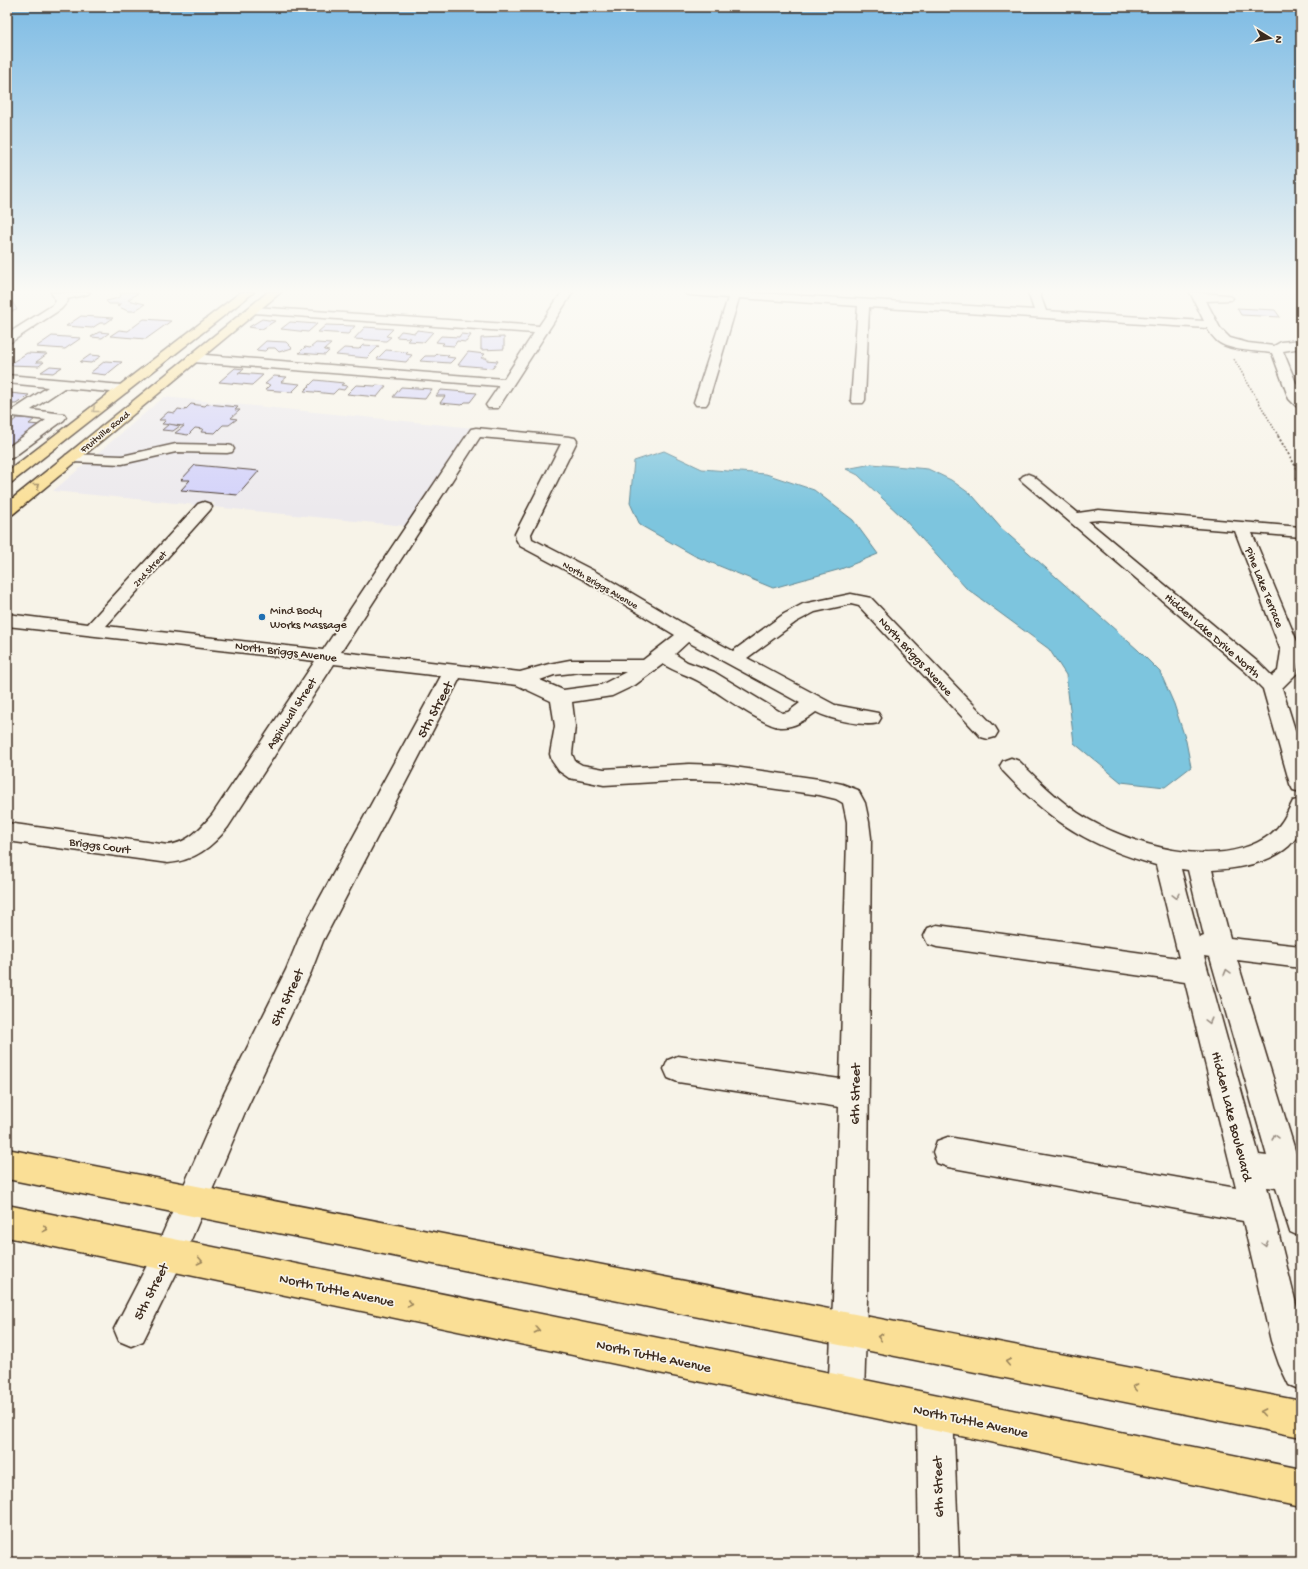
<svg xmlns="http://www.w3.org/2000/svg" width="1308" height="1569" viewBox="0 0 1308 1569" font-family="'Gochi Hand',sans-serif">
  <rect width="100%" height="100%" fill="#f7f3e8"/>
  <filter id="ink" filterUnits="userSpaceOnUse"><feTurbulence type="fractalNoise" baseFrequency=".025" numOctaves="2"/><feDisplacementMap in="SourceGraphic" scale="8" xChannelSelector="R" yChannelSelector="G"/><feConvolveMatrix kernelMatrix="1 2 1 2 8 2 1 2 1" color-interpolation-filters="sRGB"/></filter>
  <g filter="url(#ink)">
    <!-- built -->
    <path fill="#ece9ed" d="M164,397L484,429L471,428L406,526L213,507L215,503L200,502L197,505L53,491Z"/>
    <!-- water -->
    <g fill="#7dc5de" stroke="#638791">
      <path d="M664,451L702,469L766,474L814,490L853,520L878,554L841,569L773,588L695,556L640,525L630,503L634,461Z"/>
      <path d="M872,464L928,469L951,480L973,496L1001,528L1138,650L1160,672L1174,704L1186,741L1191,767L1165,787L1121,782L1074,743L1066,675L1049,649L966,588L903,518L858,475L846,469Z"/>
    </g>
    <!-- building -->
    <g fill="#d2d1fa" stroke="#3b2a1e">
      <path d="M129,292L138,293L128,300L145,304L134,311H128L117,306L121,304H109L106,301L115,299L121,296L120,293Z"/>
      <path d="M12,301L17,310L7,312V302Z"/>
      <path d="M1237,308L1275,310L1280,317L1241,315Z"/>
      <path d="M81,316L113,318L106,323H100L92,328L66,326Z"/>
      <path d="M144,319L171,321L146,339L110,336L119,330L128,331Z"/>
      <path d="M262,319L275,321L262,329L249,327Z"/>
      <path d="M290,322L317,324L308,332L281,329Z"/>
      <path d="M326,325L355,326L348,334L318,332Z"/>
      <path d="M365,327L393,329L386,336L391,337L386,341L354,339Z"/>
      <path d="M417,330L433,332L424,342L407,341L410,338L396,337L401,331L415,333Z"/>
      <path d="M99,332L109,333L102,338L91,337Z"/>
      <path d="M461,334L471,335L466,342L457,341L454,346L442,345L444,343L436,342L441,336L459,337Z"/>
      <path d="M52,336L81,338L65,349L36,347Z"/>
      <path d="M504,337V349L481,350V338Z"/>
      <path d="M266,341L286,342L292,348L279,352L275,348H268L265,351L256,350Z"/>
      <path d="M316,343L331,344L324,350L329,351L325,355L299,353L305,347L310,348Z"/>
      <path d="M363,345L379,346L367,358L336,355L344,348L359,349Z"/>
      <path d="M386,350L408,352L406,354L412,355L406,362L377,359Z"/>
      <path d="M468,352L485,354L481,358H487L486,360L498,361L493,368L458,365Z"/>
      <path d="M27,353L47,354L36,362H44L39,366L8,365Z"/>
      <path d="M437,354L449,355L447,357L455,358L450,363L420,361L425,356H435Z"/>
      <path d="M90,355L101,356L91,363L80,362Z"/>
      <path d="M105,361L122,362L106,375L90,373Z"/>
      <path d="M50,366L62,367L53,373L41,372Z"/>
      <path d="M235,368L244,369L238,373L263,375L252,385L219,382Z"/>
      <path d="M274,376L287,377L281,382L300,384L292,392L265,390L270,385L265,384Z"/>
      <path d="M315,380L344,383L341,385L347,386L344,390L338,389L333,394L304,391Z"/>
      <path d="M356,385L375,386L376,385L386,386L377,397L347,394Z"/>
      <path d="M401,387L432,389L425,399L393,397Z"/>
      <path d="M441,390L477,393L470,402H465L462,405L440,403L445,396H436Z"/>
      <path d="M10,393L29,395L16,404H7V395Z"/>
      <path d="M191,404L205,406L207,404L238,407L235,410H240L231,418L237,419L229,425H223L215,433L201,432L203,429L195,428L188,435L175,433L184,426L162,424L166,420H159L168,412L175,413L178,409L185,410Z"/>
      <path d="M17,418L35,419L29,424L40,425L7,449V422H12Z"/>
      <path d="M169,424L180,426L173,431L162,430Z"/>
      <path d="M195,465L259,471L238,495L181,490L190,480H181Z"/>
    </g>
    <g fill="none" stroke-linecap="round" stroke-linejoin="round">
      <!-- minor casing -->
      <g stroke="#3b2a1e" stroke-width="3">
        <g id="minor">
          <path d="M51,292L63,293L90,292L88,294L67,299L68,301L61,309L11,342L7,343V334L53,305L56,301Z"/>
          <path d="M562,292H573L500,405L498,408H488L486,405L499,386L193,362L189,361L187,358L189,355L193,354L504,379L534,333L254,313L250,312L248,310L250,308L254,307L539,326Z"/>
          <path d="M685,292H741L1034,310L1028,292H1039L1046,311L1204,321L1190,292L1227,295L1233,298L1231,300L1206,301L1220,328L1230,338L1248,343L1274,346L1281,342L1301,340V348L1283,351L1301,395V407L1296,406L1289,399L1272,353C1257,351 1229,351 1217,341C1213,337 1210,333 1207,328L869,307L865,400L863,403H853L851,400L858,306L739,298L708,402L706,405H696L694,402L728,298L690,295L686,294Z"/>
          <path d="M7,375L122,385L127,386L129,389L127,392L122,393L64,388L31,410L64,414L66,417L64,420L12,458L7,459V448L46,420L13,416L11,413L13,410L48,387L7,383Z"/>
          <path d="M476,428L570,437L575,438L577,441L531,534L532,539L596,572L694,630L733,651L784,614L803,604L851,594L871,598L995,727L998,732L995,737L988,739L981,737L859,606L851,604L815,612L796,622L747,658L835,705L878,713L881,718L878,723C863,727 829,719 816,712C805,720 794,728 780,727C762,725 719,693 702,683C689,675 675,672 663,664L635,685L612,696L572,702L575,726L572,754L575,761L582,765L604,769L689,764L720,765L819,779L842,784L858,790L865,803L869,822L871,838L867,1300L864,1394L859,1407L846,1412L833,1407L828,1394L833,1300L839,1107L678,1082L668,1078L664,1069L668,1060L678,1056L840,1079L847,838V822L843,803L836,799L819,795L720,781L689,780L604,785L569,778L559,771L552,761L550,754L555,726L551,701L517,685L460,678L323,941L311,972L245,1112L180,1266L143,1341L131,1346L119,1341L114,1329L158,1244L224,1094L286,970L302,931L441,676L334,664L228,827C212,847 194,861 168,863L7,841V823L168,845C188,843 200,829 212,815L315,661L7,626V614L88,624L198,504L204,502L210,504L212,507L210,510L106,626L323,650L469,432L471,429ZM480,437L561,444L515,534L516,539L520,546L584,580L675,635L643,660H570L549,664L520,672L341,652ZM688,642L800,703L788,712L782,713L714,672L687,662L675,654ZM581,672H626L601,685L563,690L540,680L554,675Z"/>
          <path d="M176,444L227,445L232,446L234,449L232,452L227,453L176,452L122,464L71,462L66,461L64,458L66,455L71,454L122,456Z"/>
          <path d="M1028,474L1033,476L1078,513L1099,510L1301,527V537L1252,533L1301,651L1297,673L1282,688L1301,749V792L1293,790L1290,784L1263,689L1245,671L1023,482L1020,479L1023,476ZM1099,520L1235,531L1281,651L1278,671L1272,676L1259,663L1088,521Z"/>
          <path d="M1011,758L1019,761C1037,779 1056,798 1078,813C1127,845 1220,873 1271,834C1282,825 1287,813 1293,801L1301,799V831C1297,836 1293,842 1289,846C1269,863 1238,869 1212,870L1230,938L1301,946V968L1237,960L1298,1160L1301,1161V1237L1290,1232L1276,1188L1267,1187L1301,1324V1390L1289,1385L1279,1364L1271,1341L1243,1221L948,1167L937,1163L933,1152L937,1141L948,1137L1236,1188L1185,982L937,947L928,944L924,936L928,928L937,925L1179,958L1156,865C1088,846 1051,822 1003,771L1000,766L1003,761ZM1181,869L1188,870L1204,936L1199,938ZM1204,956L1210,957L1267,1156L1259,1155Z"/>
          <path d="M935,1395L948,1400L953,1413L959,1562H919L917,1413L922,1400Z"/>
        </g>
      </g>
      <!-- major casing -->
      <g stroke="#3b2a1e" stroke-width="3">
        <g id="major">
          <path d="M241,292H254L12,482L7,484V472Z"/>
          <path d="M268,292H281L13,514L7,516V503Z"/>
          <path d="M7,1149L1301,1401V1437L7,1179Z"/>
          <path d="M7,1205L1301,1469V1507L7,1237Z"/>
        </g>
      </g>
      <!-- path-far1 -->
      <path stroke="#3b2a1e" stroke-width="1.5" stroke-dasharray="1.5 1.5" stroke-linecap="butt" d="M1234,359L1279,437"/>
      <!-- path -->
      <path stroke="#3b2a1e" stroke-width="2" stroke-dasharray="2 2" stroke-linecap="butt" d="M1278,436L1299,472L1297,481L1301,487"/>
      <!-- minor -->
      <use href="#minor" fill="#f7f3e8" fill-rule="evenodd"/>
      <!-- major -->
      <use href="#major" fill="#fadf96" fill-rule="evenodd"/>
    </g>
    <!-- one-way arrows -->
    <defs><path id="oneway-chevron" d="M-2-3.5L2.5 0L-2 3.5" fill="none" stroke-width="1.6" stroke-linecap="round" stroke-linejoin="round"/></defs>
    <g stroke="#9a845a">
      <use href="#oneway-chevron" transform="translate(95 410) rotate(142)"/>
      <use href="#oneway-chevron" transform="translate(37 486) rotate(-39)"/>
      <use href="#oneway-chevron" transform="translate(45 1229) rotate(12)"/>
      <use href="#oneway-chevron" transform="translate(200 1261) rotate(12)"/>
      <use href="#oneway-chevron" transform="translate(410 1304) rotate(12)"/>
      <use href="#oneway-chevron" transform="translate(537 1330) rotate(12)"/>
      <use href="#oneway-chevron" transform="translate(880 1337) rotate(-169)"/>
      <use href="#oneway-chevron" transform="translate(1008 1362) rotate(-169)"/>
      <use href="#oneway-chevron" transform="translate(1135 1387) rotate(-169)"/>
      <use href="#oneway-chevron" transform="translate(1263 1412) rotate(-169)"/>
    </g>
    <g stroke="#998e83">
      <use href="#oneway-chevron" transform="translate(1176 896) rotate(76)"/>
      <use href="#oneway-chevron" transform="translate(1227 972) rotate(-106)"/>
      <use href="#oneway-chevron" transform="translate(1209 1021) rotate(75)"/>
      <use href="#oneway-chevron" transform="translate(1275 1137) rotate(-106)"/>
      <use href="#oneway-chevron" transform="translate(1265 1244) rotate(75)"/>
    </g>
  </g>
  <!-- sky -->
  <linearGradient id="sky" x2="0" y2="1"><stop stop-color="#7dbbe4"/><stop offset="0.57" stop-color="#fbfaf5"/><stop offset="1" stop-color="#fbfaf5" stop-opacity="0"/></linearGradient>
  <rect width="1308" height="511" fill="url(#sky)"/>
  <!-- markers -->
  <circle fill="#1f6fb2" stroke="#f7f3e8" stroke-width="1.5" cx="262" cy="617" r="4"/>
  <g text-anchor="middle" stroke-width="3.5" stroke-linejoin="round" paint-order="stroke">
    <!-- far-street labels -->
    <g font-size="10" fill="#3b2a1e" stroke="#f7f3e8">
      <text transform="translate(104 431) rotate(-39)" y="4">Fruitville Road</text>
      <text transform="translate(149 568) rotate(-48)" y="4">2nd Street</text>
      <text transform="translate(601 584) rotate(30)" y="4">North Briggs Avenue</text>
    </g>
    <!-- street labels -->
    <g font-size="12" fill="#3b2a1e" stroke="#f7f3e8">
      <text transform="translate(1265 587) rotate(68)" y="4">Pine Lake Terrace</text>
      <text transform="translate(1213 635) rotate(41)" y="4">Hidden Lake Drive North</text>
      <text transform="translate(286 651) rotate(7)" y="4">North Briggs Avenue</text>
      <text transform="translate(916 656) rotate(47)" y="4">North Briggs Avenue</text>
      <text transform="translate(291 713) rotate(-57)" y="4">Aspinwall Street</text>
      <text transform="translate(100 845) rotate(8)" y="4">Briggs Court</text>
    </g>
    <!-- poi labels -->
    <g font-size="12" fill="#3b2a1e" stroke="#f7f3e8" text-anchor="start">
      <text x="270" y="614">Mind Body<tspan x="270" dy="14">Works Massage</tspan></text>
    </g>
    <!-- near-street labels -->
    <g font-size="14" fill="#3b2a1e" stroke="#f7f3e8">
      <text transform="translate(434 709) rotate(-62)" y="5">5th Street</text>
      <text transform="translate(286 997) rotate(-65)" y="5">5th Street</text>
      <text transform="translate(854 1094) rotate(-89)" y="5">6th Street</text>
      <text transform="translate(1233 1116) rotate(76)" y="5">Hidden Lake Boulevard</text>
      <text transform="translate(337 1289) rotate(12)" y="5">North Tuttle Avenue</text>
      <text transform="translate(150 1291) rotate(-63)" y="5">5th Street</text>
      <text transform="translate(654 1355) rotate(12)" y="5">North Tuttle Avenue</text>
      <text transform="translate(971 1420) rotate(12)" y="5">North Tuttle Avenue</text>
      <text transform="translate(937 1487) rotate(-92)" y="5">6th Street</text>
    </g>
  </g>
  <!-- margin -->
  <rect width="1308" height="1569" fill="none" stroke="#f7f3e8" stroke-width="24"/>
  <rect x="12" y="12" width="1284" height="1545" fill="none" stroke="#3b2a1e" stroke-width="1.5" filter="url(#ink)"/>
  <!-- north arrow -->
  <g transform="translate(1270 38) rotate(100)" stroke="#f7f3e8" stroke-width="3" paint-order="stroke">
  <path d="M0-3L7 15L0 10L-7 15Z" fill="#3b2a1e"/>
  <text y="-6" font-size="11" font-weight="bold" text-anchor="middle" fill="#3b2a1e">N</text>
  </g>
</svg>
